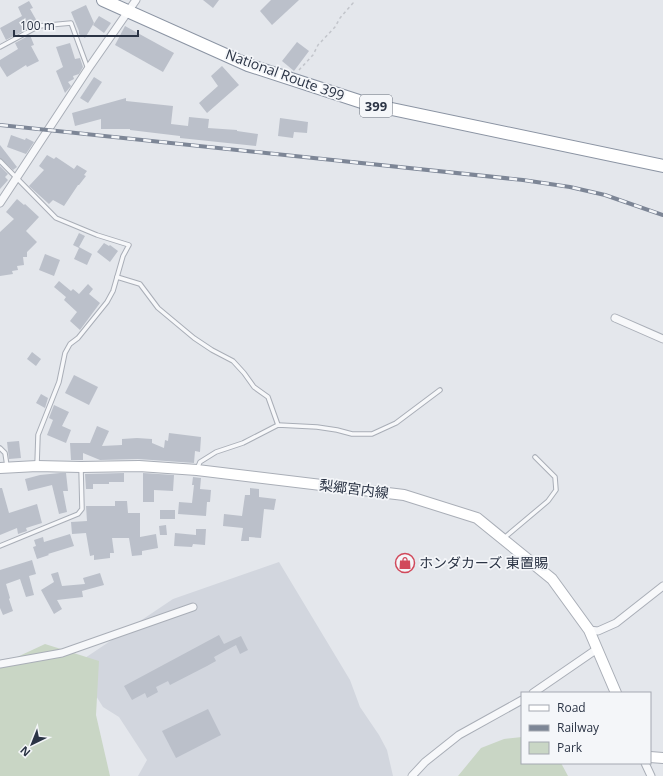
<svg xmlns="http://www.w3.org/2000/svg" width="663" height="776" viewBox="0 0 663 776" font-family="'Open Sans','Noto Sans JP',sans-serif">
  <rect width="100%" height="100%" fill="#e4e7ec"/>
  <!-- built -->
  <path fill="#d2d6de" d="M279,562L350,680L360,707L379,735L387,750L393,776H138L147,760L119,717L103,707L76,664L173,599Z"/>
  <!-- green -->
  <g fill="#c9d6c5">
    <path d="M45,644L99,661L96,715L110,776H0V665Z"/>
    <path d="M522,737V763H561L568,776H458L481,748L504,739Z"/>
  </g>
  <!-- building -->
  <g fill="#bbc0ca">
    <path d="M203,0H219L213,8Z"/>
    <path d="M271,0H299L272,25L260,11Z"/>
    <path d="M29,1L33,8L30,9L38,23L6,40L0,28L22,16L18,7Z"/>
    <path d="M86,5L94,23L85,38L79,34V31L71,12Z"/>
    <path d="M99,16L111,23L104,33L93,25Z"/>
    <path d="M125,26L174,53L163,72L115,45Z"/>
    <path d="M30,35L34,45L31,46L39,61L27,67L26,65L7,77L0,66V60L18,49L15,43Z"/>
    <path d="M297,42L309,51L294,71L282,61Z"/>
    <path d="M70,43L75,59L80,58L83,67L79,74L73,76L74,79L68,82L71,86L65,93L56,71L63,67L56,47Z"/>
    <path d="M222,66L239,85L207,113L199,103L218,86L211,76Z"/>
    <path d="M94,77L102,82L88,103L80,98Z"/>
    <path d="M126,98V101L173,106L171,124L188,126L189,117L209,119L208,128L237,130V131L258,134L256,146L180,138V136L130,130V129H101V119L75,126L72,113Z"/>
    <path d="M280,118L308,122L307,133L294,132L293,138L278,136Z"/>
    <path d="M11,135L25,140L26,138L34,142L26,154L7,147Z"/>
    <path d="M0,145L17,167L13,170L0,158Z"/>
    <path d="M47,155L54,159L56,157L74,169L77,165L87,171L84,175L86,176L79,185H78L64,206L53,200L49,204L29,186L44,170L39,166Z"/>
    <path d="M0,166L8,174L5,177L8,180L0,189Z"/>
    <path d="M17,199L24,205L25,204L39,217L26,231L37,242L27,252V257H23L24,265L17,266L18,270L12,271L13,274L0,276V232L14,219L6,212Z"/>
    <path d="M79,233L85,236L79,247L92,254L87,265L74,259L79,248L73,245Z"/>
    <path d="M104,243L109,246L110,245L118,251L110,262L97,252Z"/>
    <path d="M45,254L60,260L54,276L39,270Z"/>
    <path d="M59,281L71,291L73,289L79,294L88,284L93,289L89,294L100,303L80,330L70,321L77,312L64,300L66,297L54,287Z"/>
    <path d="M32,352L41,359L36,366L27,359Z"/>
    <path d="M74,375L98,387L89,405L65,393Z"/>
    <path d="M41,394L48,398L45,408L36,403Z"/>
    <path d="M54,405L69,412L62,426L71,430L66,443L47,435L53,420L49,418Z"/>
    <path d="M97,426L109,431L102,446L122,445V439L137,438L152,439V443L164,448L165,440L168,441L169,433L201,437L200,452L195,451L194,463L138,459L100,460L83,453V460H71L70,443H90Z"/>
    <path d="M19,441L21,458L9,459L7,442Z"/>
    <path d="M60,473H66L68,491H63L67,512L59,514L52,485L28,491L25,479L40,475Z"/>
    <path d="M124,473V482H109V484H93V489H86L85,474Z"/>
    <path d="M143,473L174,475L173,491L154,490V502H143Z"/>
    <path d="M193,477L201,478L200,489L211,490L210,502H207L206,516L178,514L179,502L192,503L194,485H192Z"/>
    <path d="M0,488H2L9,513L37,504L42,523L26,528L27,531L18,534L17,528L0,535Z"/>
    <path d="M250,488L259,489V497L276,499L274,510L264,509L261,538L249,537V541H241L243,528L223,526L224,514L242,516L245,495H250Z"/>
    <path d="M115,501H127L128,513H140V537L156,534L158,548L142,551V555L132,556L129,538H112L114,553H110V558L94,560V555L90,556L86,533L72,534L71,522L87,521L86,506H115Z"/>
    <rect x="160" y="510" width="15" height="9"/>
    <path d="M166,525L167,535H160L159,526Z"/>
    <path d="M196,529H206L205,545L193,544L192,547L174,546L175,533L196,535Z"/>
    <path d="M70,534L74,546L48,554L49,555L37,559L33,547L36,546L34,540L43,537L44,542Z"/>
    <path d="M32,560L36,574L29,576L34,595L26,597L20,579L6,584L10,598L9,599L13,611L3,615L0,608V570Z"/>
    <path d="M58,572L62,586L85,584L83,578L100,573L104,585L82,591L83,597L57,600L62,609L54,614L41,590L54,582L51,574Z"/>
    <path d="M219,635L224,644L241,636L248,650L240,654L236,645L214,657L216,661L207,666L170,685L168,681L156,687L158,692L147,698L145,693L132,700L124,686Z"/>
    <path d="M208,709L221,735L176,758L162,731Z"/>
  </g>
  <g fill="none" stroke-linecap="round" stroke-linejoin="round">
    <!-- lane casing -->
    <g stroke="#a9aeb7" stroke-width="5.5">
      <g id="lane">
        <path d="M0,47L39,26L71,23L88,69"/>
        <path d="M0,161L56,218L97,235L129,245L123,256L113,291L107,302L78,338L70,344L65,353L59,382L38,435L37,465"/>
        <path d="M117,277L140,284L158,308L194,338L212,350L233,361L244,373L254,387L268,397L278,425"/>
        <path d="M0,448L5,453L7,466"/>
        <path d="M197,469L200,462L216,452L243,443L278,425L317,427L337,430L352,434H372L396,423L440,390"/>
        <path d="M504,538L548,501L556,490L555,477L535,457"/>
        <path d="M0,546L78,514L82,509L81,468"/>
      </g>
    </g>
    <!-- street casing -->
    <g stroke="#a9aeb7" stroke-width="9">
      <g id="street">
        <path d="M0,203L88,69L136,0"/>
        <path d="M615,318L663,339"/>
        <path d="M589,630L598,631L616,623L663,586"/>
        <path d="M0,664L62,653L193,607"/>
        <path d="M533,693L597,649"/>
        <path d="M645,763L651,776"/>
        <path d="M412,776L425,762L459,735L522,700"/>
      </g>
    </g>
    <!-- secondary casing -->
    <g stroke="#a9aeb7" stroke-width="12">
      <g id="secondary">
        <path d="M0,468L37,466L81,467L139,466L197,470L404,495L477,518L552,579L589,630L616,693"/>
        <path d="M650,757L663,758"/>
      </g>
    </g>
    <!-- highway casing -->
    <g stroke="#8b94a3" stroke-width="14">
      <path id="highway" d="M103,0L248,65L368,104L663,166"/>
    </g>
    <!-- path -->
    <path stroke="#c2c5cb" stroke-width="1.5" stroke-dasharray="3 3" stroke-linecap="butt" d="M299,70L313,55L318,45L335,27L340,18L353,3V0"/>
    <!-- lane -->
    <use href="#lane" stroke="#f7f8fa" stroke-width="3.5"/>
    <!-- street -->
    <use href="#street" stroke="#f7f8fa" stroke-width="7"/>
    <!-- secondary -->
    <use href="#secondary" stroke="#fff" stroke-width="10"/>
    <!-- highway -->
    <use href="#highway" stroke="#fff" stroke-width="12"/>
    <!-- rail casing -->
    <g stroke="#7d8696" stroke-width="4">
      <path id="rail" d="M0,125L523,180L570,187L605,195L663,215"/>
    </g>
    <!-- rail -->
    <use href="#rail" stroke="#f4f6f9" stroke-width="2.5" stroke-dasharray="8" stroke-linecap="butt"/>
  </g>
  <!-- icons -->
  <defs>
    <g id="shop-ring" transform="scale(1)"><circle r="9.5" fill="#f4f6f9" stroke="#d1495b" stroke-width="1.5"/><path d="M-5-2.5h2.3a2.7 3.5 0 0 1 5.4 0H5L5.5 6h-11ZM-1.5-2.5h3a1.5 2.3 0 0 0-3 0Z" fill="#d1495b"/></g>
  </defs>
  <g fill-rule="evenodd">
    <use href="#shop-ring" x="405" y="563"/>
  </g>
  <g text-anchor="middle" stroke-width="3.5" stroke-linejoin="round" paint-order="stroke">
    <!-- shield labels -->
    <rect fill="#f4f6f9" stroke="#676e7b" stroke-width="1" x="360" y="95" width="32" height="22" rx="3"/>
    <g font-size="13" font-weight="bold" fill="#2b3445">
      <text x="376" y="111">399</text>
    </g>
    <!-- street labels -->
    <g font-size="14" fill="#2b3445" stroke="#f4f6f9">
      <text transform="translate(285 75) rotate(20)" y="5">National Route 399</text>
      <text transform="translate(354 489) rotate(7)" y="5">梨郷宮内線</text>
    </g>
    <!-- poi labels -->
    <g font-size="14" fill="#2b3445" stroke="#f4f6f9" text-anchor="start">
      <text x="419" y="568">ホンダカーズ 東置賜</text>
    </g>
  </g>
  <!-- legend -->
  <rect x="521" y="692" width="130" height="72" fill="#f4f6f9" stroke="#a4a8b1"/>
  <rect x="529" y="705" width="20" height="6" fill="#ffffff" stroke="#a4a8b1"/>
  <text x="557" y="712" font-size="12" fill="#2b3445">Road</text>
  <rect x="529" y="725" width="20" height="6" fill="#7d8696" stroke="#a4a8b1"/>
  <text x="557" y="732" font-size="12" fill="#2b3445">Railway</text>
  <rect x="529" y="742" width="20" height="12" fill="#c9d6c5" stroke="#a4a8b1"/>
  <text x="557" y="752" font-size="12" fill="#2b3445">Park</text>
  <!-- north arrow -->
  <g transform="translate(32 744) rotate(223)" stroke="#f4f6f9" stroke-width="3" paint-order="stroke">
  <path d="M0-3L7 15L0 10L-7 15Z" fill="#2b3445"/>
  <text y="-6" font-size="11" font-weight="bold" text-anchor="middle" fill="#2b3445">N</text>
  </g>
  <!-- scale -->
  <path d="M14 30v6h124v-6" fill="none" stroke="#2b3445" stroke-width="2"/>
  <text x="20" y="30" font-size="12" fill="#2b3445" stroke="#f4f6f9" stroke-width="3" paint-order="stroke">100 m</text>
</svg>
